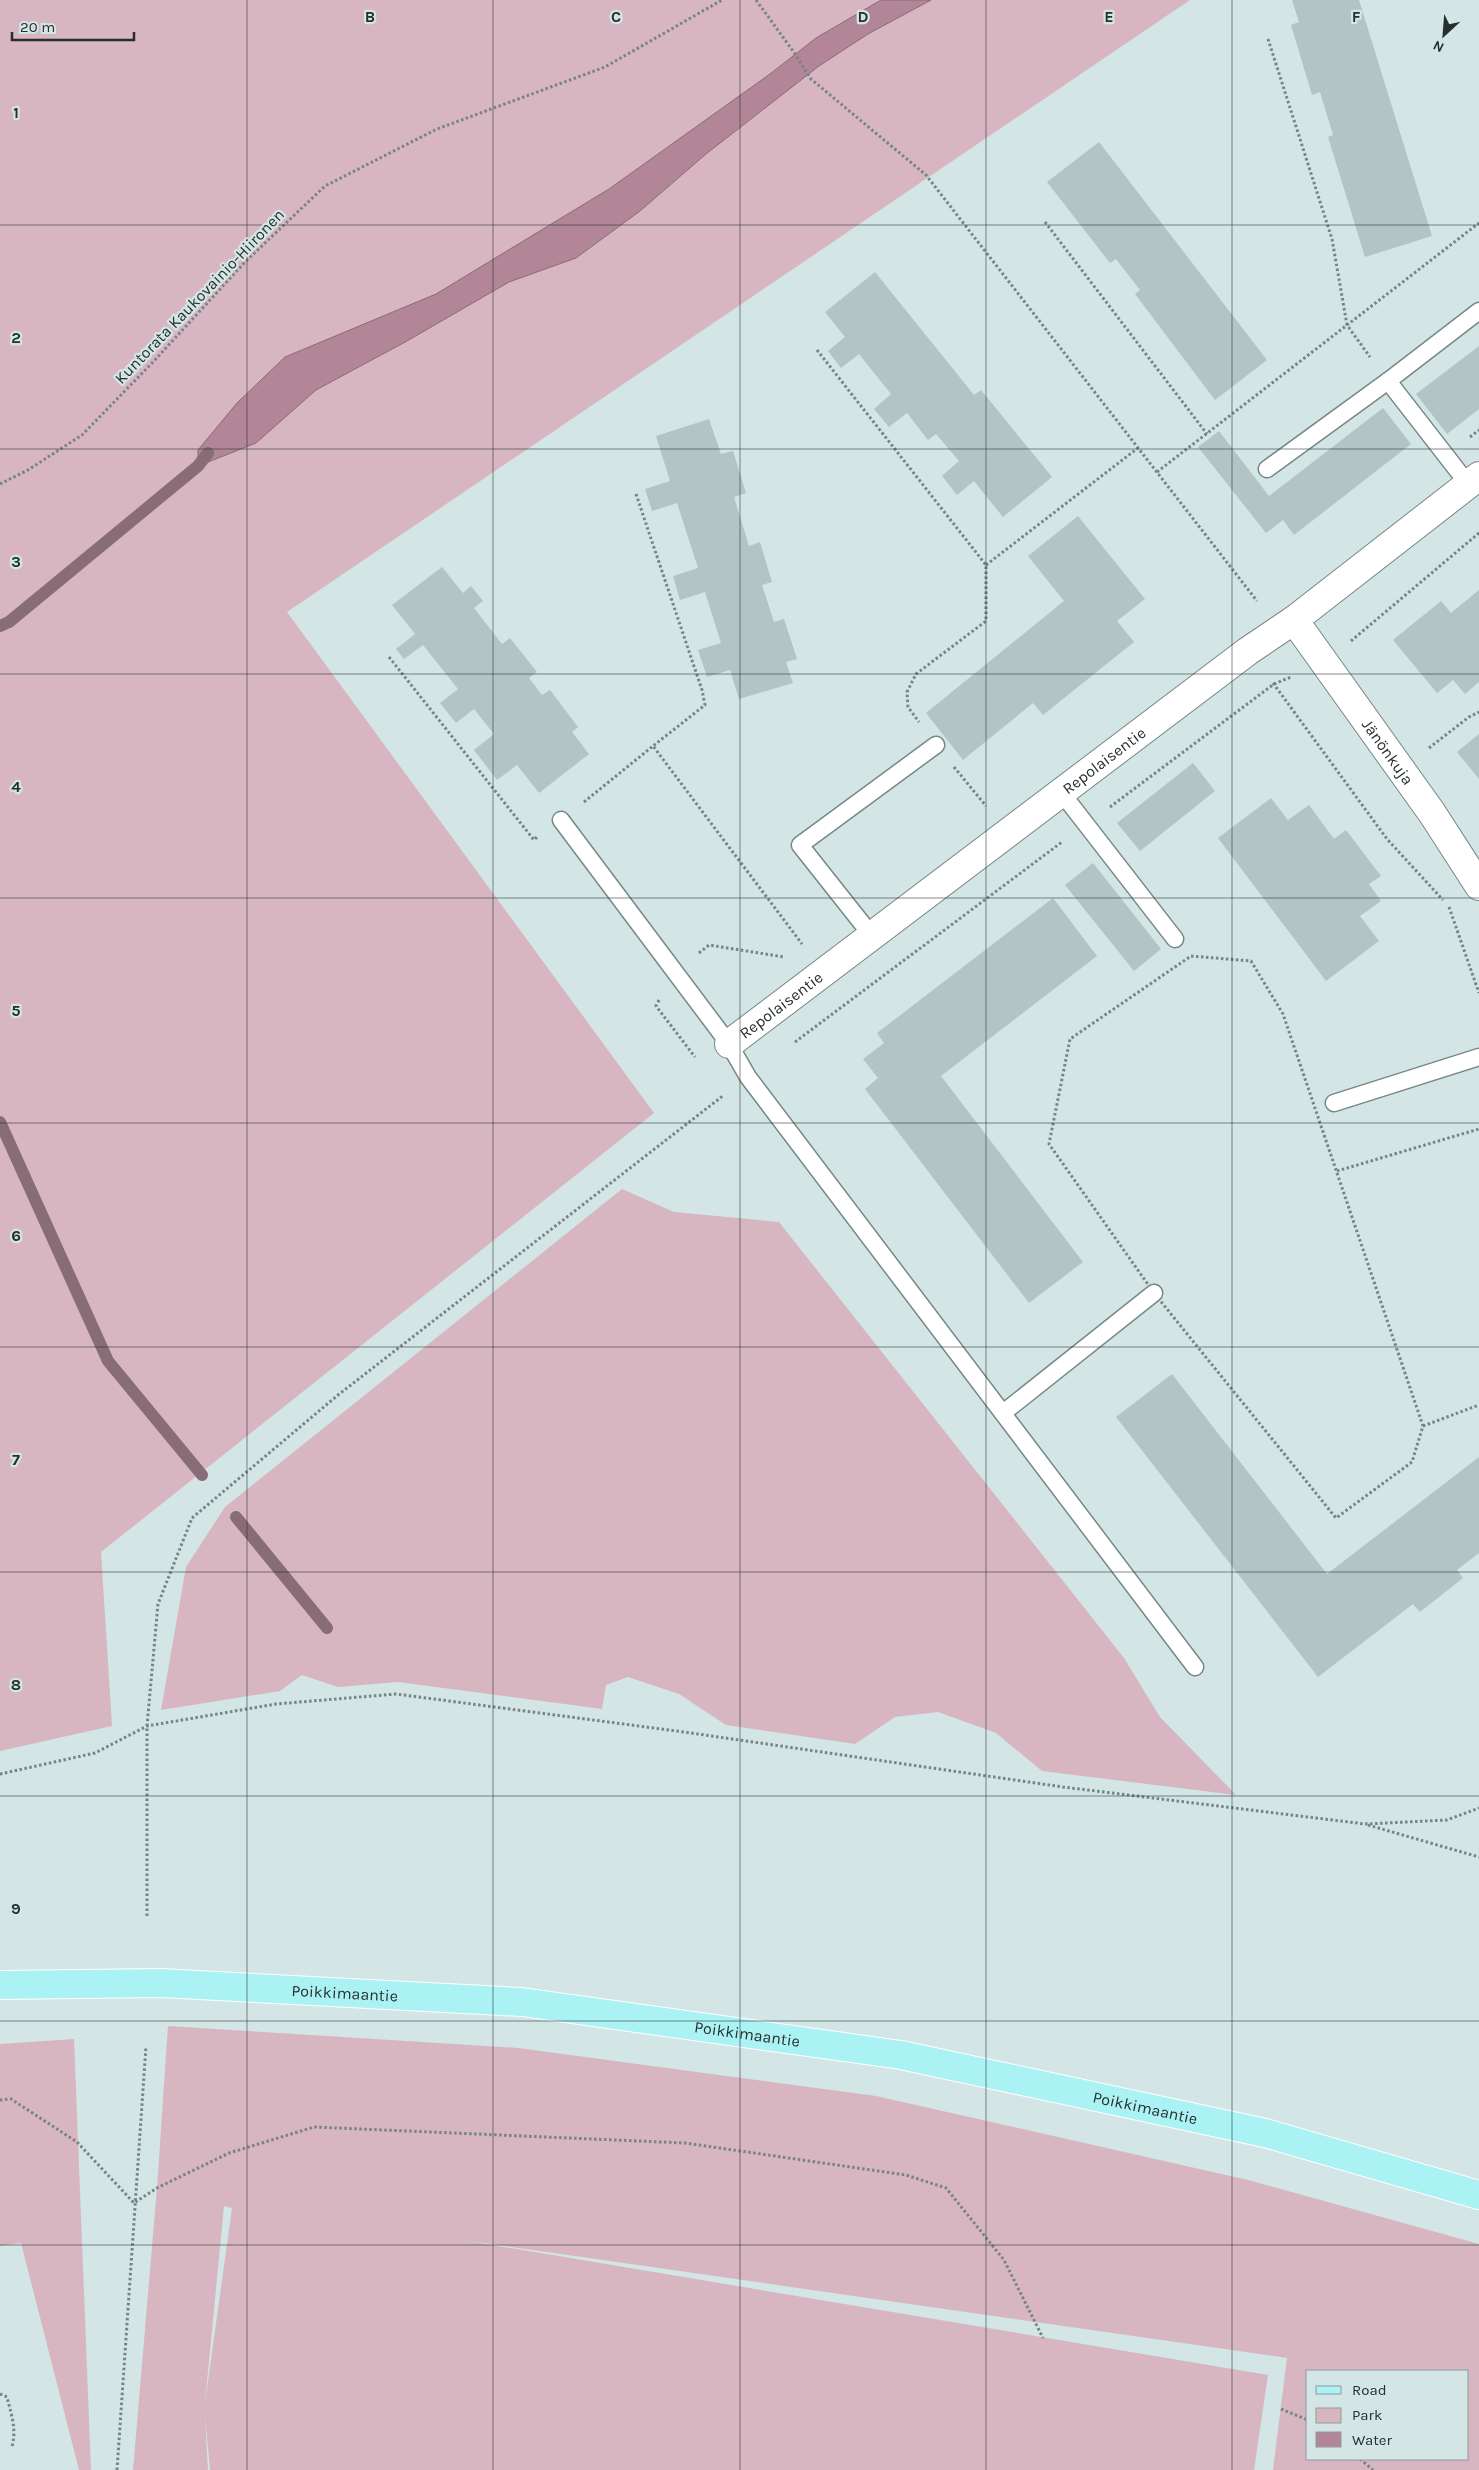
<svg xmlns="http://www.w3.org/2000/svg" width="1479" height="2470" viewBox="0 0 1479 2470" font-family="Karla,sans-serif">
  <rect width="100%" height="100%" fill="#d3e5e5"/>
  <!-- green -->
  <g fill="#d7b6c2" fill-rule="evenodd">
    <path d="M0,0H1190L287,612L654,1113L101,1552L112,1726L0,1751Z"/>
    <path d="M622,1189L674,1212L779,1222L1124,1658L1160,1717L1236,1795L1042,1771L996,1733L938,1712L895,1717L855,1744L726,1725L679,1694L628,1677L606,1685L602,1709L398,1682L338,1687L302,1675L280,1691L161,1710L186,1567L225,1507Z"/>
    <path d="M168,2026L518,2048L876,2096L1248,2180L1479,2244V2470H1273L1287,2358L463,2240L1268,2375L1254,2470H210L205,2416L208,2470H133L157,2188ZM224,2206L232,2208L205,2403ZM1308,2371H1468V2459H1308Z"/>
    <path d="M74,2039L91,2470H79L21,2243L0,2246V2044Z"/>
  </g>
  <!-- water -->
  <path fill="#b28697" stroke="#886c78" d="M881,0H931L868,34L819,66L706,154L640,211L576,258L509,282L407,341L316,390L256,443L198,466V450L237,403L285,357L436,294L609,189L770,74L816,38Z"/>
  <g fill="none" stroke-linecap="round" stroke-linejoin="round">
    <!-- stream -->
    <g stroke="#886c78" stroke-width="12">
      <path d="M0,626L9,622L198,466L208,453"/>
      <path d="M0,1122L108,1361L202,1475"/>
      <path d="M236,1517L327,1628"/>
    </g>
  </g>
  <!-- building -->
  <g fill="#b3c4c4">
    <path d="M1292,0H1359L1432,236L1365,257L1328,137L1333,135L1320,92L1312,95L1291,25L1299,22Z"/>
    <path d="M1099,142L1267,360L1215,400L1135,294L1140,290L1116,259L1110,263L1047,182Z"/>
    <path d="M875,272L974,395L981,390L1052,477L1003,517L974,481L957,495L942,476L959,461L936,434L928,440L907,413L889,427L874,409L891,394L859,354L841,368L828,351L845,337L825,312Z"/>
    <path d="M1479,346V409L1447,434L1416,394Z"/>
    <path d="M1383,408L1411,444L1294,535L1283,520L1266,533L1198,447L1219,431L1269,496Z"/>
    <path d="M709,419L721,454L733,451L746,493L734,497L749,546L760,542L772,582L762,585L774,622L784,619L797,659L786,662L793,683L739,699L730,670L707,677L698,650L721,643L705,592L680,600L673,576L698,568L677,503L652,511L645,489L670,481L656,436Z"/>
    <path d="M1078,516L1145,599L1117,621L1134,642L1043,715L1033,703L963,760L926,713L1064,601L1028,556Z"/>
    <path d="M442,567L463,593L471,586L483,601L474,608L502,644L510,638L537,672L529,678L542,695L550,690L578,727L572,732L589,754L539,793L517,765L497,780L474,750L494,734L474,709L456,723L440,703L458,689L423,645L404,659L396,649L415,634L392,605Z"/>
    <path d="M1479,590V682L1465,694L1453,680L1437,693L1393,640L1441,601L1451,613Z"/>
    <path d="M1479,734V779L1457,752Z"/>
    <path d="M1193,763L1215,791L1140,851L1117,823Z"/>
    <path d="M1271,798L1288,820L1309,805L1334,839L1346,830L1381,876L1369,884L1381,901L1360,916L1379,941L1326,981L1218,838Z"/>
    <path d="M1093,863L1161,949L1134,971L1065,885Z"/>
    <path d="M1053,898L1097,956L941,1076L1083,1262L1029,1303L865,1089L878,1078L863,1059L884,1043L877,1033Z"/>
    <path d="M1172,1374L1327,1574L1479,1457V1553L1457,1570L1463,1578L1420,1612L1413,1604L1318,1677L1116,1417Z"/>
  </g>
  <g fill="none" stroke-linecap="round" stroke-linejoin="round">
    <!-- service casing -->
    <g stroke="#778787" stroke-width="19">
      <g id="service">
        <path d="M1388,381L1468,484"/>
        <path d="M1267,469L1388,381L1479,311"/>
        <path d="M1061,792L1175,939"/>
        <path d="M561,820L729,1044L748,1077L1195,1667"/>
        <path d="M872,936L800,845L936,745"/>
        <path d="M1334,1103L1479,1057"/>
        <path d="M1003,1413L1154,1293"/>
      </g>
    </g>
    <!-- minor casing -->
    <g stroke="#778787" stroke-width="30">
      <g id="minor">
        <path id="s1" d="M1294,620L1432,813L1479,886"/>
        <path id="s2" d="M729,1044L1248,651L1294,620L1479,476"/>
      </g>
    </g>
    <!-- primary casing -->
    <g stroke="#fff" stroke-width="30">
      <g id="primary">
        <path id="s3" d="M0,1985L160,1983L522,2002L901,2055L1265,2133L1479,2195"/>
      </g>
    </g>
    <!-- path -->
    <g stroke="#788484" stroke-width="3" stroke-dasharray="2.5 2.5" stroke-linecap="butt">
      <path d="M756,0L793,51L811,79L926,175L1257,601"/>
      <path d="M1268,39L1332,239L1347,325L1370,357"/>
      <path d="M1045,222L1207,434"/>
      <path d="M817,350L986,565V621L916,674L907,692L908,707L919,722"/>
      <path d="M1470,437L1479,430"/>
      <path d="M1157,472L1479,223"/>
      <path d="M0,484L28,470L82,435L154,361L245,262L325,186L437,129L605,67L722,0"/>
      <path d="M636,494L702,690L705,705L653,746"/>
      <path d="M986,565L1138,448"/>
      <path d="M1351,641L1479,533"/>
      <path d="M389,657L534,840L537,837"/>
      <path d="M1273,683L1387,839L1443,900"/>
      <path d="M1429,748L1469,717L1479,712"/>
      <path d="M954,767L986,806"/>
      <path d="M584,802L653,746L802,944"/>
      <path d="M1110,807L1274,684L1291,677"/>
      <path d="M1449,907L1479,993"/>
      <path d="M699,953L709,945L784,957"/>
      <path d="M1191,956L1251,961L1283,1014L1423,1426L1412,1462L1336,1518L1154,1293L1049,1144L1070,1039Z"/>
      <path d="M659,1000L656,1006L695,1057"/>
      <path d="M795,1042L1062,842"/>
      <path d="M1337,1171L1479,1129"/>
      <path d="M1423,1426L1479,1405"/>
      <path d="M0,1774L95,1753L147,1726L276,1704L396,1694L684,1732L1063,1787L1365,1824L1447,1820L1479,1808"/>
      <path d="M1368,1825L1479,1857"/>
      <path d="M147,1916V1726L158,1604L192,1518L338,1395L724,1095"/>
      <path d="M0,2100L11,2099L77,2142L134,2203L157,2188L229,2153L314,2127L685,2143L906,2175L946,2188L1004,2260L1043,2338"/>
      <path d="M0,2394L7,2397C11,2414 17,2429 12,2446"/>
      <path d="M1281,2409L1308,2420"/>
      <path d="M1360,2459L1373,2470"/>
      <path d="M117,2470L146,2046"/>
    </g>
    <!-- service -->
    <use href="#service" stroke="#fff" stroke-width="16"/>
    <!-- minor -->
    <use href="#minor" stroke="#fff" stroke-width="28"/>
    <!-- primary -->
    <use href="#primary" stroke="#abf2f4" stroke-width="28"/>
  </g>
  <!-- grid -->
  <path fill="none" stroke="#272e2e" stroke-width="1" stroke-opacity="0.55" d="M247,0V2470M493,0V2470M740,0V2470M986,0V2470M1232,0V2470M0,225H1479M0,449H1479M0,674H1479M0,898H1479M0,1123H1479M0,1347H1479M0,1572H1479M0,1796H1479M0,2021H1479M0,2245H1479"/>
  <g text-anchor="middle" stroke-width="4.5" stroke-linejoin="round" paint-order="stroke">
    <!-- street labels -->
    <g font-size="16" fill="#272e2e" stroke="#d3e5e5">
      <text transform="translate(199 296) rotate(-46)" y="6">Kuntorata Kaukovainio-Hiironen</text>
      <text dy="6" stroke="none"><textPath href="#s1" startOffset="162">Jänönkuja</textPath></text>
      <text dy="6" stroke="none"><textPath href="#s2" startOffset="470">Repolaisentie</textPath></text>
      <text dy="6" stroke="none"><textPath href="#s2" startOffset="65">Repolaisentie</textPath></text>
      <text dy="6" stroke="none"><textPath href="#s3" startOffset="345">Poikkimaantie</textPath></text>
      <text dy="6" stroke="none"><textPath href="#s3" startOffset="750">Poikkimaantie</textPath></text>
      <text dy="6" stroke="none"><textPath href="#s3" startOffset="1155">Poikkimaantie</textPath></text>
    </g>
  </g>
  <g font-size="16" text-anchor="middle" font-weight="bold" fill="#272e2e" stroke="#d3e5e5" stroke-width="4.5" stroke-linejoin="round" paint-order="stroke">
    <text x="370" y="22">B</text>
    <text x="616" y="22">C</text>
    <text x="863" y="22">D</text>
    <text x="1109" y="22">E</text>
    <text x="1356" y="22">F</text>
    <text x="16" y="118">1</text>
    <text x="16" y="343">2</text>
    <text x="16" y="567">3</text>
    <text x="16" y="792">4</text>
    <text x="16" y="1016">5</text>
    <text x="16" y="1241">6</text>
    <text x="16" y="1465">7</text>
    <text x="16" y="1690">8</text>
    <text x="16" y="1914">9</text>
  </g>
  <!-- legend -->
  <rect x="1306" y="2370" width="162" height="90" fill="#d3e5e5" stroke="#8e9c9c"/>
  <rect x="1316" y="2386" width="25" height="8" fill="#abf2f4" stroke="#8e9c9c"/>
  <text x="1352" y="2395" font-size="15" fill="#272e2e">Road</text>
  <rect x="1316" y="2408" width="25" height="15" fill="#d7b6c2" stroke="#8e9c9c"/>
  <text x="1352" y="2420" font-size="15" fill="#272e2e">Park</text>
  <rect x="1316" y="2432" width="25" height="15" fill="#b28697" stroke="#8e9c9c"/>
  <text x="1352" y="2445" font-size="15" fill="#272e2e">Water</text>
  <!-- north arrow -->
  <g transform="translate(1444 35) rotate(206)" stroke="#d3e5e5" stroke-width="4" paint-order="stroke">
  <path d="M0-4L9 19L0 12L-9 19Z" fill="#272e2e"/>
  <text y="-8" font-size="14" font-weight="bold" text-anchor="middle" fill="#272e2e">N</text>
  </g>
  <!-- scale -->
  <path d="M12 32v8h122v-8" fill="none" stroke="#272e2e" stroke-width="2.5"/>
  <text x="20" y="32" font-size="15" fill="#272e2e" stroke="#d3e5e5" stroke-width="4" paint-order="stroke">20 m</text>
</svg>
